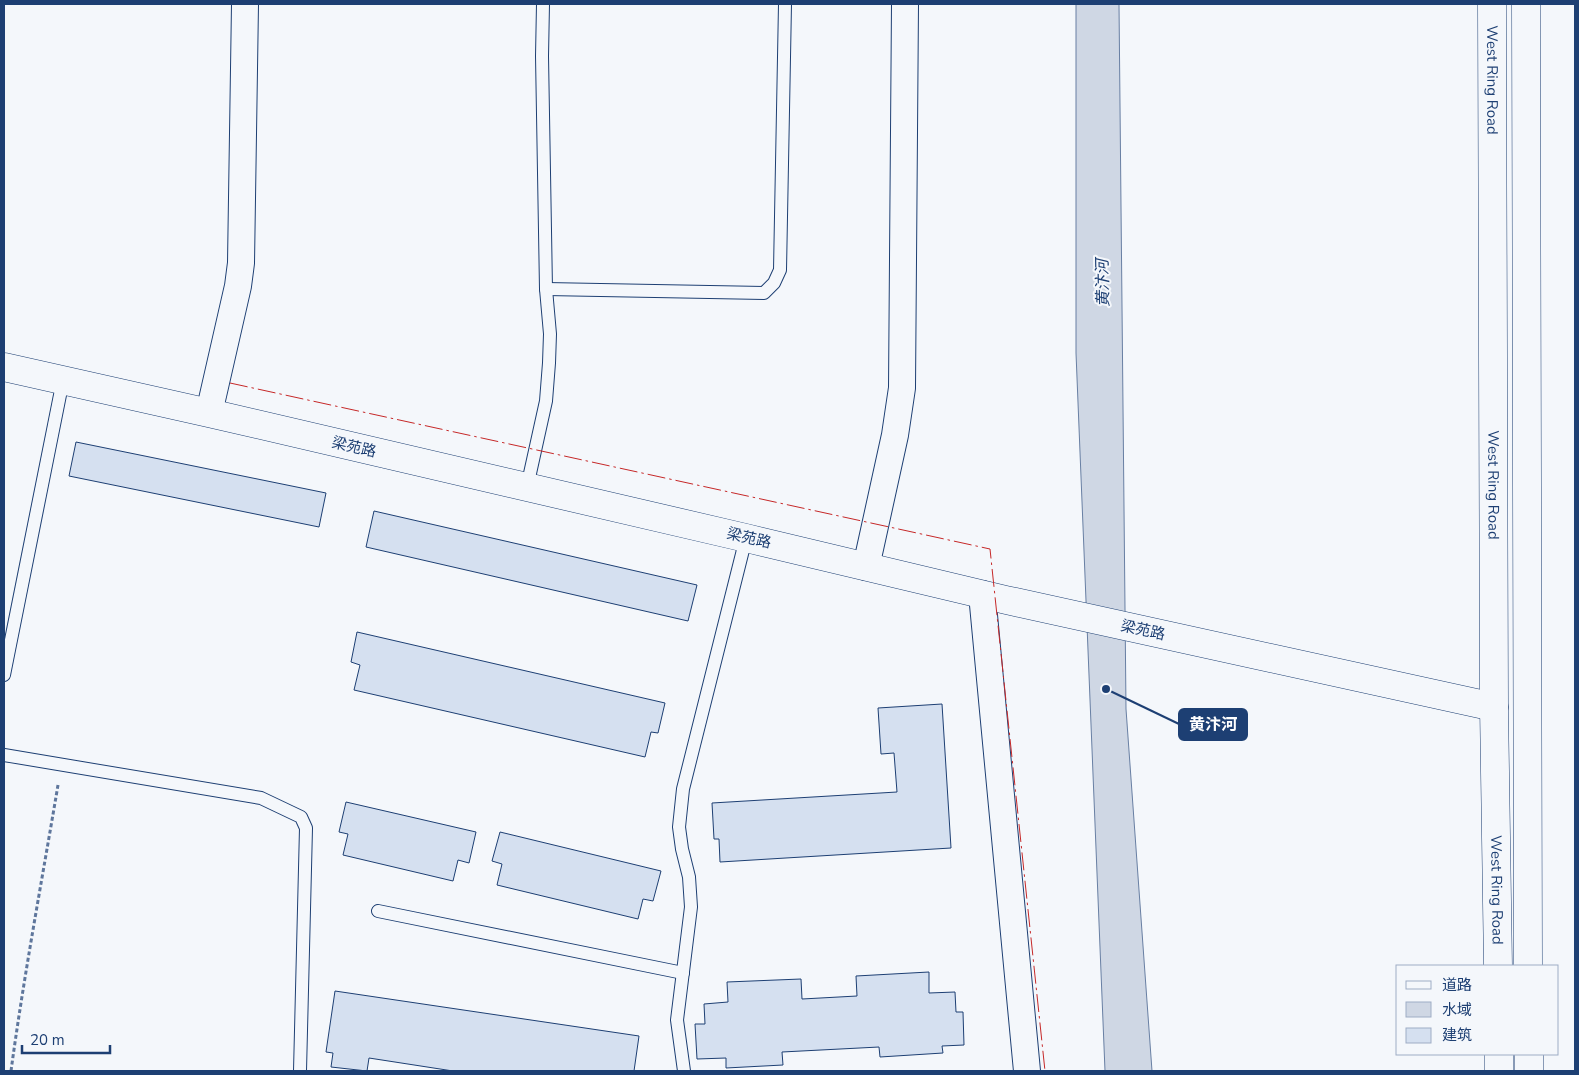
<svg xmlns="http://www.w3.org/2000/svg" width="1579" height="1075" viewBox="0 0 1579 1075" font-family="'Nunito Sans','Noto Sans SC',sans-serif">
  <rect width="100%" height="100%" fill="#f4f7fb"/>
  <!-- water -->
  <path fill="#cfd7e4" stroke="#687fa3" d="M1076,4H1119L1126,709L1152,1071H1105L1076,353Z"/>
  <!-- building -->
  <g fill="#d5e0f0" stroke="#1d3f73">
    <path d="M76,442L326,493L319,527L69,476Z"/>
    <path d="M374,511L697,585L688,621L366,547Z"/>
    <path d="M357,632L665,703L658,733L651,732L645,757L354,690L360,665L351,662Z"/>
    <path d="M942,704L951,848L720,862L719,839H714L712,803L897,792L894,753L881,754L878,708Z"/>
    <path d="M346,802L476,832L469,863L458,860L453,881L343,855L348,834L339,832Z"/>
    <path d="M500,832L661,871L653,901L643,899L638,919L497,885L502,864L492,861Z"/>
    <path d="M929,972V993L955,992L956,1012H963L964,1045L942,1046L943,1053L880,1057L879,1047L782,1052L783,1065L726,1068V1058L697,1059L695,1024H705L704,1004L728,1002L727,982L801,979L802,999L857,996L856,976Z"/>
    <path d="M335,991L639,1036L634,1071H453L369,1058L367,1071L331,1067L333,1053L326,1052Z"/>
  </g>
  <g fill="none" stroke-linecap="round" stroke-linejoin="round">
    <!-- lane casing -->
    <g stroke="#1d3f73" stroke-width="14">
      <g id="lane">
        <path d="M546,289L764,293L774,283L780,270L785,4"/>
        <path d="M527,487L546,401L549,363L550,334L546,289L542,56L543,4"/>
        <path d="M4,675L63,380"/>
        <path d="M4,755L261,798L301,817L306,828L300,1071"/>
        <path d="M378,911L683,973"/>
        <path d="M684,1071L677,1020L691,907L689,877L682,849L679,827L683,789L746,538"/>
      </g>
    </g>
    <!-- street casing -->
    <g stroke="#1d3f73" stroke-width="28">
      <g id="street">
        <path d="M209,413L238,286L241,263L245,4"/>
        <path d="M866,567L895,435L902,388L905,4"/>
        <path d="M982,594L1027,1071"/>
      </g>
    </g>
    <!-- secondary casing -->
    <g stroke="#1d3f73" stroke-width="29">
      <g id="secondary">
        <path id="s1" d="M1492,4L1494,707L1498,966"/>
        <path d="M1526,4L1528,966"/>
        <path d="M4,367L209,413L746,538L1006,600L1494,707"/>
        <path d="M1499,1054V1071"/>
        <path d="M1529,1054V1071"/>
      </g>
    </g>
    <!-- path -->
    <path stroke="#5e769c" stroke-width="3" stroke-dasharray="4 2.5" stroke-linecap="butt" d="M11,1071C24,975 42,880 58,785"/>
    <!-- lane -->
    <use href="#lane" stroke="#f4f7fb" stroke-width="12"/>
    <!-- street -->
    <use href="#street" stroke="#f4f7fb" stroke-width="26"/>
    <!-- secondary -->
    <use href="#secondary" stroke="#f4f7fb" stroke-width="28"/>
    <!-- power -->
    <path stroke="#c62828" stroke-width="1" stroke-dasharray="18 4 2.5 4" stroke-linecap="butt" d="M230,383L990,549L1045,1071"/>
  </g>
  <g text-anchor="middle" stroke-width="4" stroke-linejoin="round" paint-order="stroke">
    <!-- street labels -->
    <g font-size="15" fill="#1d3f73" stroke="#f4f7fb">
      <text dy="5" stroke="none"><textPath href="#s1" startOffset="76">West Ring Road</textPath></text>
      <text transform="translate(354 447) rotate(13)" y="5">梁苑路</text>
      <text dy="5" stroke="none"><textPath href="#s1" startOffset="481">West Ring Road</textPath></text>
      <text transform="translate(749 538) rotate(13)" y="5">梁苑路</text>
      <text transform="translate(1143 630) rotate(12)" y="5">梁苑路</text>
      <text dy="5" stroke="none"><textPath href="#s1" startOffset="886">West Ring Road</textPath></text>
    </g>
    <!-- water labels -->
    <g font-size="16" font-style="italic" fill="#1d3f73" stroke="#f4f7fb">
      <text transform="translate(1102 283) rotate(-91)" y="6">黄汴河</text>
    </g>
  </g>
  <!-- callouts -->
  <path fill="none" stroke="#1d3f73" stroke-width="2" d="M1106 689L1179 724"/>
  <circle fill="#1d3f73" stroke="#f4f7fb" stroke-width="2" cx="1106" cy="689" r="5"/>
  <rect fill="#1d3f73" stroke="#1d3f73" stroke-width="2" x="1179" y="709" width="68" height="31" rx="5"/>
  <g font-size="16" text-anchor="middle" font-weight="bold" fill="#fff">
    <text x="1213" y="730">黄汴河</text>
  </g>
  <!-- border -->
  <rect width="1579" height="1075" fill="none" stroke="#1d3f73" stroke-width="10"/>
  <!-- legend -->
  <rect x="1396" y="965" width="162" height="90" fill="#f4f7fb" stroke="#9eadc5"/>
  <rect x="1406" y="981" width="25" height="8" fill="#f4f7fb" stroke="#9eadc5"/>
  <text x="1442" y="990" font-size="15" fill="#1d3f73">道路</text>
  <rect x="1406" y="1002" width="25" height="15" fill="#cfd7e4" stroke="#9eadc5"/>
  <text x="1442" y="1015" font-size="15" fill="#1d3f73">水域</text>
  <rect x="1406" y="1028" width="25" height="15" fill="#d5e0f0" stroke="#9eadc5"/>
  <text x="1442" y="1040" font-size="15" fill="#1d3f73">建筑</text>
  <!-- scale -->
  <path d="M22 1045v8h88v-8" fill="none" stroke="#1d3f73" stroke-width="2.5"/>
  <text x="30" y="1045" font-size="15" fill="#1d3f73" stroke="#f4f7fb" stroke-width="4" paint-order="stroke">20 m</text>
</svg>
